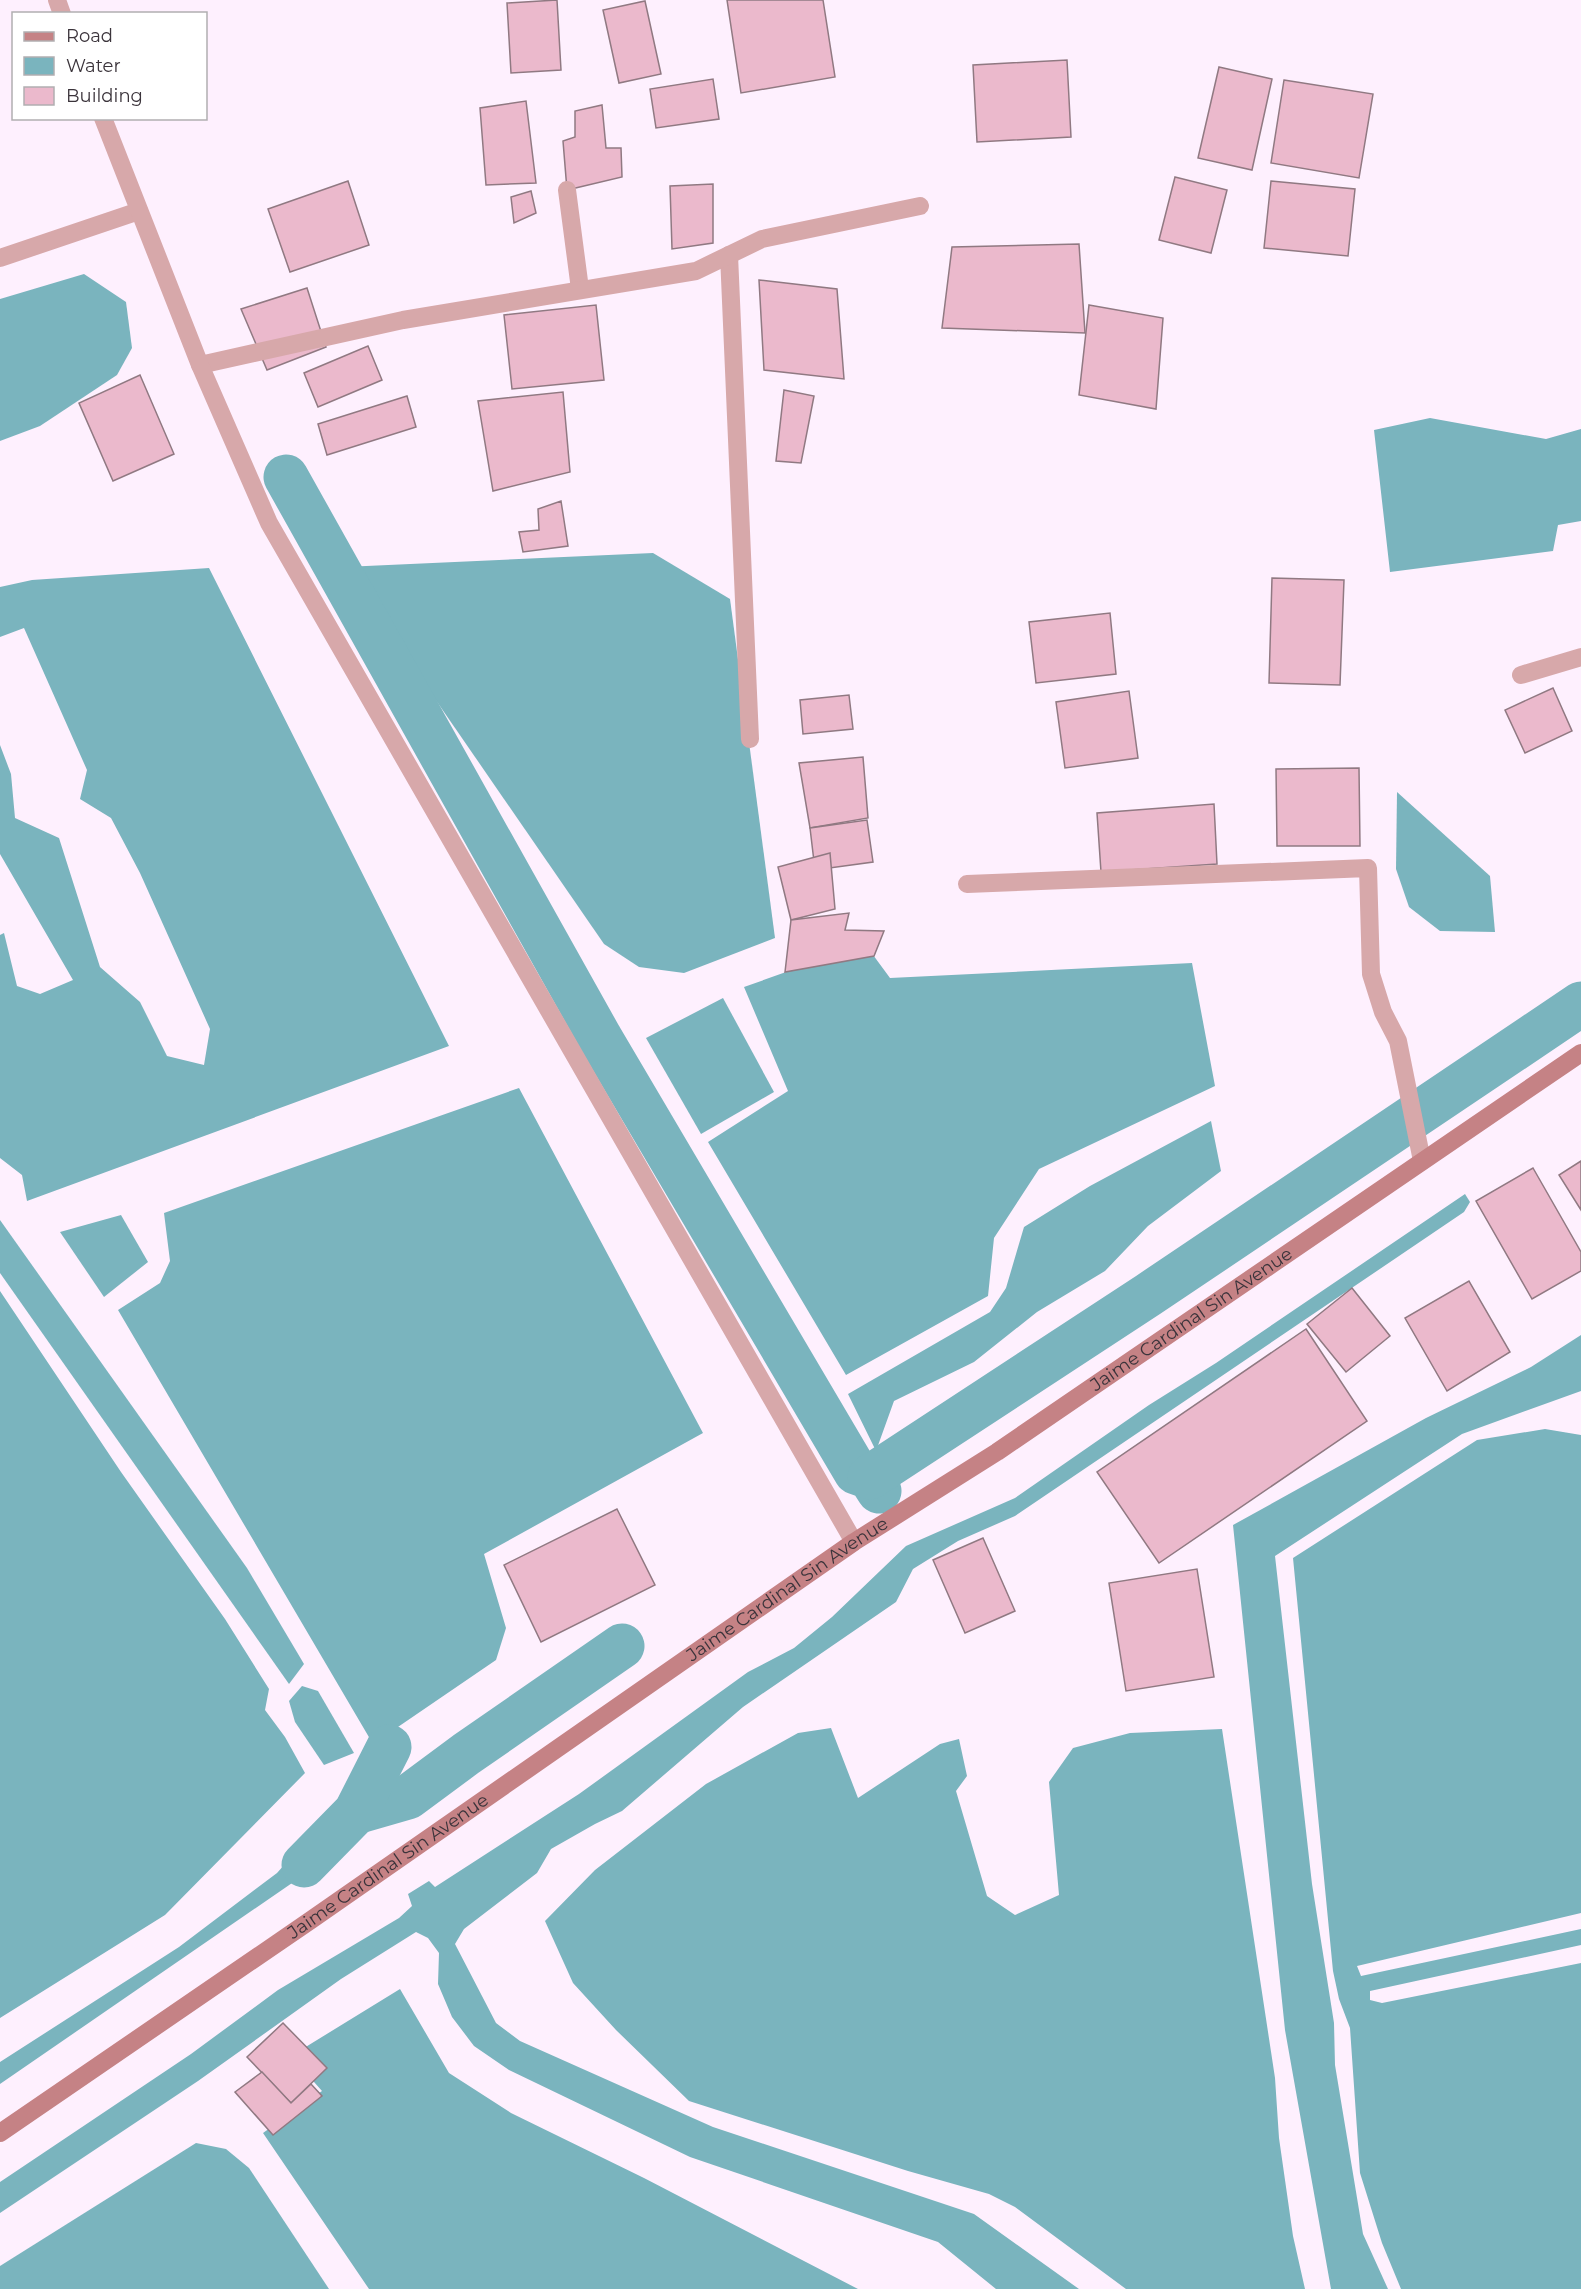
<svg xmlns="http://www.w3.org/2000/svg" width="1581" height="2289" viewBox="0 0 1581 2289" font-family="Montserrat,sans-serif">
  <rect width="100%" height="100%" fill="#fef0fe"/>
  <!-- water -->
  <g fill="#7ab4be">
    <path d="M84,274L126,302L132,348L117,375L40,426L0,441V299Z"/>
    <path d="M1430,418L1546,439L1581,429V521L1558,525L1553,551L1390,572L1374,430Z"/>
    <path d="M653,553L730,599L775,938L684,973L639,967L604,944L344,567Z"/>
    <path d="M209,568L449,1046L27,1201L22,1175L0,1158V935L4,933L17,986L40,994L73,980L0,854V745L11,774L15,818L59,838L100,967L140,1002L167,1056L204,1065L210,1029L140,873L111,818L80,799L87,770L24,628L0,637V587L32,580Z"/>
    <path d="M1397,792L1490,876L1495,932L1440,931L1409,907L1396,869Z"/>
    <path d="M865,944L890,978L1192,963L1215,1086L1039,1169L994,1238L988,1296L846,1375L708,1142L788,1091L744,987Z"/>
    <path d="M723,998L774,1092L701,1134L646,1038Z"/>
    <path d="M519,1088L703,1433L484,1554L506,1628L496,1660L373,1744L118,1310L160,1283L170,1261L164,1213Z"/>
    <path d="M1211,1121L1221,1171L1148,1226L1105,1271L1037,1312L974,1362L894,1401L876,1451L848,1394L990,1312L1006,1288L1024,1227L1090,1186Z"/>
    <path d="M1465,1194L1470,1202L1464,1212L1015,1516L958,1541L913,1569L896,1602L743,1707L622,1811L595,1824L551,1849L537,1873L464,1929L455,1944L496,2023L520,2041L713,2127L974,2214L1079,2289H996L938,2242L690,2157L509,2070L474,2046L452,2017L438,1984L439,1953L428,1938L416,1932L341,1979L198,2081L0,2213V2182L191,2054L278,1990L399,1918L412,1906L408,1894L429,1881L435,1887L579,1794L748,1672L794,1648L832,1617L906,1546L1015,1498L1149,1405L1216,1363Z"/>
    <path d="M121,1215L148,1262L104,1297L60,1232Z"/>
    <path d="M0,1220L247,1568L304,1664L289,1684L0,1273Z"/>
    <path d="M0,1291L121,1472L225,1619L269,1689L265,1710L285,1737L305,1773L165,1915L0,2018Z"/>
    <path d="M1581,1335V1391L1462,1434L1275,1556L1312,1884L1334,2023L1335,2065L1363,2234L1388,2289H1331L1285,2030L1233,1525L1426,1418L1531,1367Z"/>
    <path d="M1545,1429L1581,1435V1913L1357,1966L1361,1976L1581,1929V1945L1370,1991V2000L1382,2003L1581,1963V2289H1401L1382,2243L1360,2173L1350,2028L1339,1999L1333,1971L1293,1558L1477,1440Z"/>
    <path d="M302,1686L318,1691L354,1753L324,1765L295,1722L289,1701Z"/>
    <path d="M831,1728L858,1798L940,1744L959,1739L967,1776L956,1791L987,1896L1015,1915L1059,1895L1049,1782L1073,1748L1130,1733L1222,1729L1275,2078L1279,2138L1293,2236L1305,2289H1126L1015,2207L989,2194L908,2171L689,2101L616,2030L573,1983L545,1921L595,1870L706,1784L798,1733Z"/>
    <path d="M335,1808L357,1836L343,1840L324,1861L0,2084V2062L179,1947L277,1873Z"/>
    <path d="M400,1989L449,2073L511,2113L644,2178L858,2289H369L263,2133L322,2091L291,2056Z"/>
    <path d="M196,2143L226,2149L249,2168L329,2289H0V2266Z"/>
  </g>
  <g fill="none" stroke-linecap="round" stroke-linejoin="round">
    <!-- canal -->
    <g stroke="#7ab4be" stroke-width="45">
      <path d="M286,477L600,1038L856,1472L870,1477L879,1491"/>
      <path d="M870,1477L1148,1295L1581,1004"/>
      <path d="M356,1812L408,1797L466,1754L622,1646"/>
      <path d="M304,1865L356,1812L389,1747"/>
    </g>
  </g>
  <!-- building -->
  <g fill="#ebb9cc" stroke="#907982" stroke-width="1.5">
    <path d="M557,0L561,70L511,73L507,3Z"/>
    <path d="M727,0H823L835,77L741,93Z"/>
    <path d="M645,1L661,74L619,83L603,10Z"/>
    <path d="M1067,60L1071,137L977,142L973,65Z"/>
    <path d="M1219,67L1272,79L1252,170L1198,158Z"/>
    <path d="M713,79L719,119L656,128L650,89Z"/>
    <path d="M1284,80L1373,94L1359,178L1271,163Z"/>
    <path d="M526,101L536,183L486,185L480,108Z"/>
    <path d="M602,105L606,148H621L622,177L567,190L563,141L575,137V111Z"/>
    <path d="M1175,177L1227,190L1211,253L1159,240Z"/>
    <path d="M348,181L369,245L290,272L268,209Z"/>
    <path d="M1271,181L1355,189L1348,256L1264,248Z"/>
    <path d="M713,184V243L672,249L670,186Z"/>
    <path d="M531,191L536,213L514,223L511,197Z"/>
    <path d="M1079,244L1085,333L942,328L952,247Z"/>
    <path d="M759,280L837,289L844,379L764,370Z"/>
    <path d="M307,288L326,347L267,370L241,309Z"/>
    <path d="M596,305L604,380L512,389L504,315Z"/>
    <path d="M1089,305L1163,318L1156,409L1079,395Z"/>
    <path d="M368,346L382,380L318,407L304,373Z"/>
    <path d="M140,375L174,454L113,481L79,403Z"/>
    <path d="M784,390L814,396L801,463L776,461Z"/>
    <path d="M563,392L570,472L493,491L478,401Z"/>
    <path d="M407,396L416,427L327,455L318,424Z"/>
    <path d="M561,501L568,546L523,552L519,532L539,530L538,509Z"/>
    <path d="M1272,578L1344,580L1340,685L1269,683Z"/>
    <path d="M1110,613L1116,674L1036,683L1029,622Z"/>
    <path d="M1553,688L1572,731L1525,753L1505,710Z"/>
    <path d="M1129,691L1138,758L1065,768L1056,702Z"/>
    <path d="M849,695L853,729L803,734L800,700Z"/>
    <path d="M863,757L868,818L810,828L799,763Z"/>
    <path d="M1359,768L1360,846H1277L1276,769Z"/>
    <path d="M1214,804L1217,864L1101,872L1097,813Z"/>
    <path d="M867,820L873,862L815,870L810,828Z"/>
    <path d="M830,853L835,909L791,920L778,867Z"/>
    <path d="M849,913L845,930L884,931L874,956L785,972L791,920Z"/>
    <path d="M1581,1161V1210L1559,1175Z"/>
    <path d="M1533,1168L1581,1252V1271L1532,1299L1476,1201Z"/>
    <path d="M1469,1281L1510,1352L1447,1391L1405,1318Z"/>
    <path d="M1352,1288L1390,1336L1346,1372L1307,1324Z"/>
    <path d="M1306,1329L1367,1421L1159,1563L1097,1472Z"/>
    <path d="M617,1509L655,1585L541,1642L504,1565Z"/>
    <path d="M983,1538L1015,1611L965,1633L933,1560Z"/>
    <path d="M1197,1569L1214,1677L1126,1691L1109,1583Z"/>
    <path d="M283,2023L327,2068L291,2103L247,2057Z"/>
    <path d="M262,2072L291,2103L311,2084L322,2096L273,2135L235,2092Z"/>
  </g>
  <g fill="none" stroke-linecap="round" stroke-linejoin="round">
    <!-- service -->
    <path stroke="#d7a8aa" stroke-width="18" d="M567,190L580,289"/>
    <!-- minor -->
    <g stroke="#d7a8aa" stroke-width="18">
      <path d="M729,255L750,739"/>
      <path d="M0,258L139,211"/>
      <path d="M200,365L403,320L696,271L762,239L920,206"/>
      <path d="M1521,675L1581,657"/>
      <path d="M967,884L1368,868L1371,974L1383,1012L1398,1041L1422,1161"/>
    </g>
    <!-- tertiary -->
    <g stroke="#d7a8aa" stroke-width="18">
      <path d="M57,0L62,14"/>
      <path d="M103,118L200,365L269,523L854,1542"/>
    </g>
    <!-- secondary -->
    <path stroke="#c58285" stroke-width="18" id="s1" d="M0,2133L311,1920L854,1542L997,1452L1581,1053"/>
  </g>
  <g text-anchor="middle" stroke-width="5" stroke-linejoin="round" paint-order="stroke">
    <!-- street labels -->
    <g font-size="18" fill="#3b343b" stroke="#fff">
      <text dy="6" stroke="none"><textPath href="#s1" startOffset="1443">Jaime Cardinal Sin Avenue</textPath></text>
      <text dy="6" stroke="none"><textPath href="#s1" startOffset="957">Jaime Cardinal Sin Avenue</textPath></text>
      <text dy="6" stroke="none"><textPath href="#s1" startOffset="471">Jaime Cardinal Sin Avenue</textPath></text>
    </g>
  </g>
  <!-- legend -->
  <rect x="12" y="12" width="195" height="108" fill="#ffffff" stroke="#b1aeb1" stroke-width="1.5"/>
  <rect x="24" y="32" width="30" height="9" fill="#c58285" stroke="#b1aeb1" stroke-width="1.5"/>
  <text x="66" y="42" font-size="18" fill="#3b343b">Road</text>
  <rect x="24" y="57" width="30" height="18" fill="#7ab4be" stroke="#b1aeb1" stroke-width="1.5"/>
  <text x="66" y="72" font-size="18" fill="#3b343b">Water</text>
  <rect x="24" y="87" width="30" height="18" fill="#ebb9cc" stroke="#b1aeb1" stroke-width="1.5"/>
  <text x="66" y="102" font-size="18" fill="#3b343b">Building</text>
</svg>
